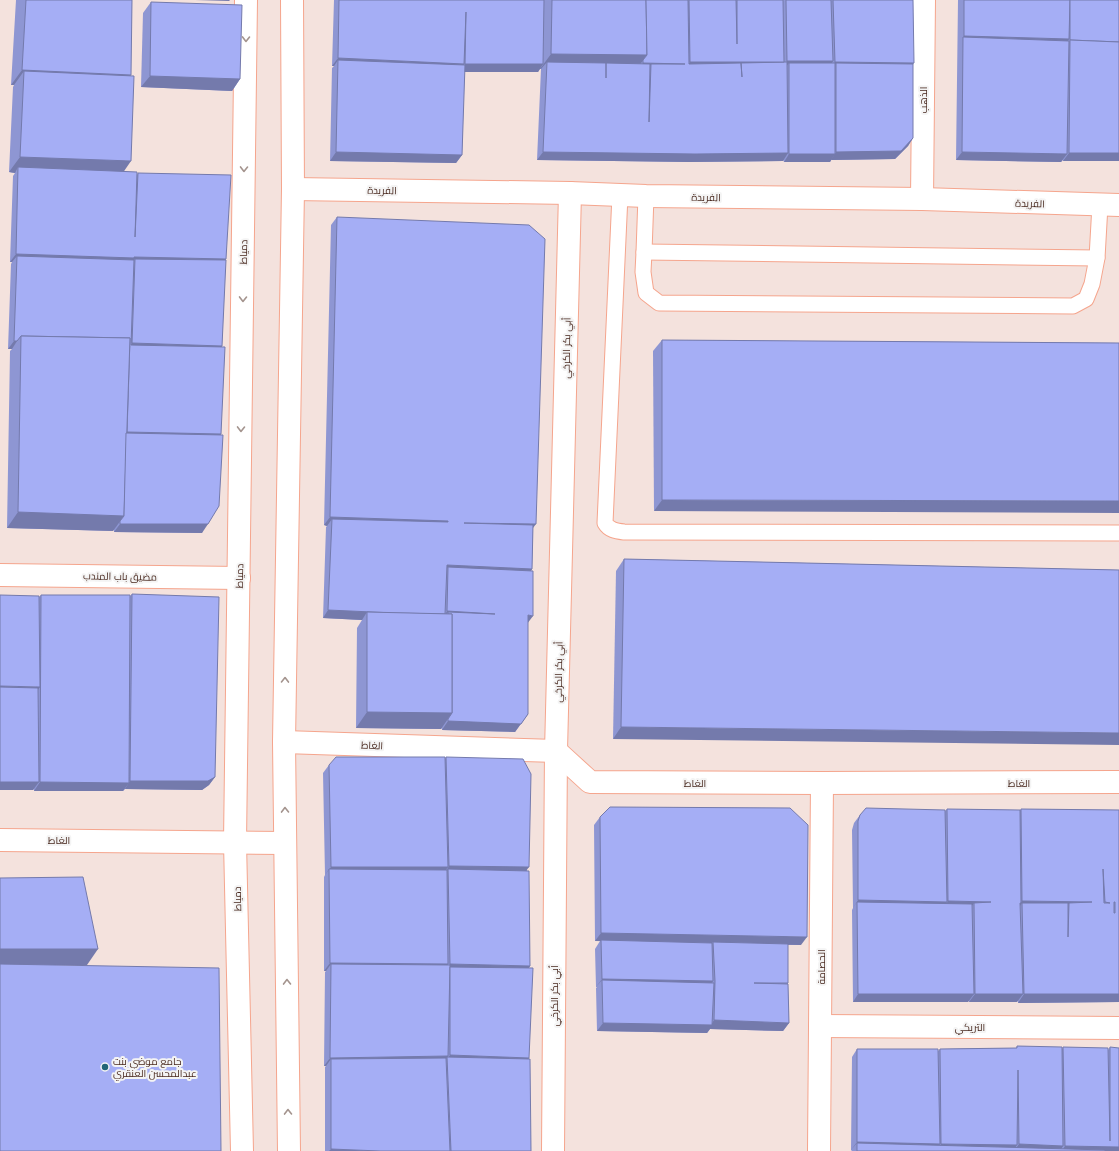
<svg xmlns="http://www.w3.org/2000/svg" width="1119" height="1151" viewBox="0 0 1119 1151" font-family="Poppins,Cairo,sans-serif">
  <rect width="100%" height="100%" fill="#f4e2dd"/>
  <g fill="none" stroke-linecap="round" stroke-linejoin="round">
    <!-- service casing -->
    <g stroke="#f5a58d" stroke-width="17">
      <g id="service">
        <path d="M620,195L605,523C609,530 616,531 624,532L1119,533"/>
        <path d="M646,196L644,252L643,272L646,293L659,303L1073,306L1086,299L1092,284L1097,258L1100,205"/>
        <path d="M644,252L1097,258"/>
      </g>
    </g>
    <!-- minor casing -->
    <g stroke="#f5a58d" stroke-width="24">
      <g id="minor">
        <path d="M293,189L570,193L646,196L922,199L1119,205"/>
        <path d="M922,199L924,0"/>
        <path d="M0,575L239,578"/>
        <path d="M284,742L556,751L590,782L822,783L1119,782"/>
        <path d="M0,840L285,843"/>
        <path d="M820,1026L1119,1028"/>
        <path d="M553,1151L556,751L570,193"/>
        <path d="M819,1151L822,783"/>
      </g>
    </g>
    <!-- tertiary casing -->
    <g stroke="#f5a58d" stroke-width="24">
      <g id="tertiary">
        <path d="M242,1151L235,842L246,0"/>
        <path d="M289,1151L284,742L293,189L292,0"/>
      </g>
    </g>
    <!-- service -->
    <use href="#service" stroke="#fff" stroke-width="15"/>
    <!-- minor -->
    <use href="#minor" stroke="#fff" stroke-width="22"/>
    <!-- tertiary -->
    <use href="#tertiary" stroke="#fff" stroke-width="22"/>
  </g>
  <!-- wall -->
  <g fill="#8e96d3">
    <path d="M16,0H132L130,76L124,171L137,175L138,173L226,259L225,260L222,346L221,347V434L202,533L114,532V529L113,531L7,528L10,351L12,349H8L11,264L12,262H10L13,176L15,173L9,172L13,87L14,85H11Z"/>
    <path d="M334,0H913V138L908,146L895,159L831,160L830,162H784L783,160V161L689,162L537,160L541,69H540L538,72H464L462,155L456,163L330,161L332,68L334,66H332Z"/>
    <path d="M958,0H1119V161H1063V160L1061,162L956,160Z"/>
    <path d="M151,2L240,79L232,91L141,87L143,13Z"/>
    <path d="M337,217L533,529L532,569L531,571L528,622V714L515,732L442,730V728L441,729L356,728L357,628L362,620L323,618L326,527L327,526L324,525L331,225Z"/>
    <path d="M662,340L1119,343L654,511L653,351Z"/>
    <path d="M624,559L1119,570L613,739L616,571Z"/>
    <path d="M132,594L215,777L209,785L202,790L125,789L123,791H34V789L33,790L39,597L41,595L130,596Z"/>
    <path d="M446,757L527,870L530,966L529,968V1058L528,1059L531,1151H325V1067L326,1066H324L325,972L326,971H324V877L325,875L323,773L329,765L445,759Z"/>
    <path d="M947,809L1020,810L1021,809L1119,810V1002L1018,1003V1000L1017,1002H969V1000L968,1002H853L852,910L853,908L852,830L854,823L860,815L945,811Z"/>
    <path d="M600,817L801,945H788V984L789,1023L783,1031L710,1029L707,1033L597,1031L596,988L597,987H596L595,949L600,941H595L594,825Z"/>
    <path d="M1017,1046L1062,1049L1063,1047L1108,1050L1110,1047L1119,1151H851L852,1150H851L852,1057L857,1049L938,1051L940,1049L1016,1048Z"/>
  </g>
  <!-- shaded-wall -->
  <g fill="#747aac">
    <path d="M195,0H230L229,1Z"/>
    <path d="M964,36L1069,39L1063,48L963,37Z"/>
    <path d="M1070,40L1119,42V50L1070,40L1065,48Z"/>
    <path d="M551,54L647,55L636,70L606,63L602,70L547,62L541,69H540Z"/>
    <path d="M338,58L464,64L459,72L338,60L334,66H332Z"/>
    <path d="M787,61H833L828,69L789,63L784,69H781Z"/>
    <path d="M690,62H784L779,70L741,63L736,70H684Z"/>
    <path d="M835,62L914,63L908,71L836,63L831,70H829Z"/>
    <path d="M643,63L685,64H651L646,71H638Z"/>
    <path d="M465,64H543L538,72H460Z"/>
    <path d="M22,70L131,75L120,90L24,71L14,85H11Z"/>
    <path d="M150,76L240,79L232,91L141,87Z"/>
    <path d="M913,138L908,146L895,159L831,160L836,152Z"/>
    <path d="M336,152L462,155L456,163L330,161Z"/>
    <path d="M543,152L788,153L783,161L689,162L537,160Z"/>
    <path d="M962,152L1067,154L1061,162L956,160Z"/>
    <path d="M1069,153H1119V161H1063Z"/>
    <path d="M789,154H835L830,162H784Z"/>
    <path d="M20,157L131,161L120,177L18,167L15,173L9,172Z"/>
    <path d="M16,254L226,259L220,267L135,259L130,265L17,256L12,262H10Z"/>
    <path d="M14,341H17L12,349H8Z"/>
    <path d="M132,343L222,346L217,354L127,352Z"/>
    <path d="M122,432L221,434L215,442L122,440Z"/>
    <path d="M662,500L1119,501V513L654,511Z"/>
    <path d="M18,512L124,516L113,531L7,528Z"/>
    <path d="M330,517L448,521L443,529L332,519L327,526L324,525Z"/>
    <path d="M464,523L536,524L530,532Z"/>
    <path d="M120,524H208L202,533L114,532Z"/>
    <path d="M447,565L532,569L527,577L448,567L443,573Z"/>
    <path d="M328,610L445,615L447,611L495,614L448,612L443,619L367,612L362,620L323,618Z"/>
    <path d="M528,615L533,616L527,624Z"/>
    <path d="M0,686L40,687L34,695L0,694Z"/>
    <path d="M367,712L452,713L441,729L356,728Z"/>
    <path d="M528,714L515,732L442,730L448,721Z"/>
    <path d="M621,727L1119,733V745L613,739Z"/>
    <path d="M215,777L209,785L202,790L125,789L130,781Z"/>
    <path d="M0,782H39L33,790H0Z"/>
    <path d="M40,782L129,783L123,791H34Z"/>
    <path d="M449,866L529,867L523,875L448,869L445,874H444Z"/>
    <path d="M331,867H448L442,875L329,869L325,875Z"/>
    <path d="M858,900L947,902L941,911L857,902L853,908Z"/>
    <path d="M948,901L991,902L974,903L969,910L943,909Z"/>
    <path d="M1022,901L1092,902L1069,903L1064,910L1022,903L1018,909L1020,903Z"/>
    <path d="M601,933L807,937L801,945L713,943V942L712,943L595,941Z"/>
    <path d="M0,949H98L87,965H0Z"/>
    <path d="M330,963L448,964L442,972L331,964L326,971H324Z"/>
    <path d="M450,964L530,966L525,974L450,967L447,973L444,972Z"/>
    <path d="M602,979L713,981L707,989L602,980L596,987Z"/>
    <path d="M858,994H974L968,1002H853Z"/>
    <path d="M975,994H1023L1017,1002H969Z"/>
    <path d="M1024,994H1119V1002L1018,1003Z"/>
    <path d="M714,1020L789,1023L783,1031L710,1029L707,1033L597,1031L603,1023L711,1025Z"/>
    <path d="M450,1055L529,1058L523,1066L448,1058Z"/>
    <path d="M448,1056L442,1064L331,1059L326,1066H324L330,1058Z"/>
    <path d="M857,1142L940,1144L935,1151L857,1143L851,1150Z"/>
    <path d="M941,1144L1017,1145L1013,1151H936Z"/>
    <path d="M1019,1144L1063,1146L1060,1151H1014Z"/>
    <path d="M1065,1146L1119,1147V1151H1062Z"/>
    <path d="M331,1149L380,1151H329Z"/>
  </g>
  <!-- building -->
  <g fill="#a5aef5" stroke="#747aac" fill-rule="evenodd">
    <path d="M26,0H132L131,75L22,70Z"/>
    <path d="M339,0H544L543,64H465L466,12L464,64L338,58Z"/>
    <path d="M552,0H646L647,55L551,54Z"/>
    <path d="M646,0H688L689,64L741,63L742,77L741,63L787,62L788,153L695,154L543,152L547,62L606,63V78V63L650,64L649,122L651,64H685L643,63V60L647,55Z"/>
    <path d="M689,0H736L737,44V0H783L784,62H690Z"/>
    <path d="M786,0H831L833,61H787Z"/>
    <path d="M833,0H913L914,63L835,62Z"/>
    <path d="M964,0H1070L1069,39L964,36Z"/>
    <path d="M1070,0H1119V42L1070,40Z"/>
    <path d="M151,2L242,5L240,79L150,76Z"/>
    <path d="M963,37L1069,41L1067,154L962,152Z"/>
    <path d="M1070,40L1119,42V153H1069Z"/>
    <path d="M338,60L465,65L462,155L336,152Z"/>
    <rect x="789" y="63" width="46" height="91"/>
    <path d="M836,63L913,64V138L901,151L836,152Z"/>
    <path d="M24,71L134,76L131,161L20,157Z"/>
    <path d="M18,167L137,172L135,237L138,173L231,175L226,259L134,257V258L16,254Z"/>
    <path d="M337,217L529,225L545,239L536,524L464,523L533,525L532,569L447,565L445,614L394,613L328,610L332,519L448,522V521L330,517Z"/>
    <path d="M17,256L134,260L131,345L225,347L221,434L127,432L130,338L21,336L17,341H14Z"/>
    <path d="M135,259L226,260L222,346L132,343Z"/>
    <path d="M21,336L130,338L124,516L18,512Z"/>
    <path d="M662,340L1119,343V501L662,500Z"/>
    <path d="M126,433L223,435L219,506L208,524H120V521L124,516Z"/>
    <path d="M624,559L1119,570V733L621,727Z"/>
    <path d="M448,567L533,571V616L528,615V714L521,724L448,721V719L452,713V614H448V612L495,614L447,611Z"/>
    <path d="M132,594L219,597L215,777L208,781H130Z"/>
    <path d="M0,595L39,596L40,687L0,686Z"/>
    <path d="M41,595H130L129,783L40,782Z"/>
    <path d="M367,612L452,614V713L367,712Z"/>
    <path d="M0,687L38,688L39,782H0Z"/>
    <path d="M336,757H445L448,867H331L329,765Z"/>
    <path d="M446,757L523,759L531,774L529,867L449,866Z"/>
    <path d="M610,807L790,808L808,825L807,937L601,933L600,817Z"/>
    <path d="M866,808L945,810L947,902L858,900V821L860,815Z"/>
    <path d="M947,809L1020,810L1021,903H1020L1023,994H975L974,903L991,902L948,901Z"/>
    <path d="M1021,809L1119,810V994H1024L1022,903H1068V937L1069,903L1092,902L1022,901ZM1103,869L1105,902L1110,903H1104ZM1114,902H1115V913H1114Z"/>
    <path d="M329,869L447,870L448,964L330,963Z"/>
    <path d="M448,869L529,871L530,966L450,964Z"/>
    <path d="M83,877L98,949H0V878Z"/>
    <path d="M857,902L972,904L974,994H858Z"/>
    <path d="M601,940L712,943L713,981L602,979Z"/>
    <path d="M713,942L788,944V983H754L788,984L789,1023L714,1020L715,981Z"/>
    <path d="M0,964L219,968L221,1151H0Z"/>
    <path d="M331,964L450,965L448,1056L330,1058Z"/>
    <path d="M450,967L533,968L529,1058L450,1055Z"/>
    <path d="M602,980L714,983L712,1025L603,1023Z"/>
    <path d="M1017,1046L1062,1047L1063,1146L1019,1144L1018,1070L1017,1145L941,1144L940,1049L1017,1048Z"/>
    <path d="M1063,1047L1108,1048L1110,1141V1047L1119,1048V1147L1065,1146Z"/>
    <path d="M857,1049H938L940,1144L857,1142Z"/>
    <path d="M447,1057L530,1059L531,1151H451Z"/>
    <path d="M446,1058L450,1151H380L331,1149V1059Z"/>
    <path d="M857,1143L1105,1150V1151H857Z"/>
  </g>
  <!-- one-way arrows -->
  <defs><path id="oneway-chevron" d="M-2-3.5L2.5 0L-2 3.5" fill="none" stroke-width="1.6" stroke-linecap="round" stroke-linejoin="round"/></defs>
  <g stroke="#a4948e">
    <use href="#oneway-chevron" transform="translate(246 39) rotate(91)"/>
    <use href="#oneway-chevron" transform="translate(244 169) rotate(91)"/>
    <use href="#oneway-chevron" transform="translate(243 299) rotate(91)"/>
    <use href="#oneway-chevron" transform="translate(241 429) rotate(91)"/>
    <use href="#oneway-chevron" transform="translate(285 680) rotate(-89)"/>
    <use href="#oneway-chevron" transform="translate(285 810) rotate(-91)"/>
    <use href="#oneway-chevron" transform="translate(287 982) rotate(-91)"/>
    <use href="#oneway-chevron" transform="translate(288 1112) rotate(-91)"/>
  </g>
  <!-- markers -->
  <circle fill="#216576" stroke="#f4f4f4" stroke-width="1.5" cx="105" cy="1067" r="4"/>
  <g text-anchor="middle" stroke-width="4" stroke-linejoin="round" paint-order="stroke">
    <!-- street labels -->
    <g font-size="10" fill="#48281e" stroke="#f4f4f4">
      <text transform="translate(923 100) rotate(-90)" y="4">الذهب</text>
      <text transform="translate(382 190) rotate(1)" y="4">الفريدة</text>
      <text transform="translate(706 197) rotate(1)" y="4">الفريدة</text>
      <text transform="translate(1030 203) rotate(2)" y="4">الفريدة</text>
      <text transform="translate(243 252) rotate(-89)" y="4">دمياط</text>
      <text transform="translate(566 348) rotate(-89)" y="4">أبي بكر الكرخي</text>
      <text transform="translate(120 576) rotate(1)" y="4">مضيق باب المندب</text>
      <text transform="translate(239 576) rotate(-89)" y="4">دمياط</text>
      <text transform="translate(558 672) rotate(-89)" y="4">أبي بكر الكرخي</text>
      <text transform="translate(372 745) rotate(2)" y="4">الغاط</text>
      <text x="695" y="787">الغاط</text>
      <text x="1019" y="787">الغاط</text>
      <text x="59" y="844">الغاط</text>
      <text transform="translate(237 899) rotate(-91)" y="4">دمياط</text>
      <text transform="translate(821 967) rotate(-90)" y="4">الحصامة</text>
      <text transform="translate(554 996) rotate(-90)" y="4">أبي بكر الكرخي</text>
      <text x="970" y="1031">التريكي</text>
    </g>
    <!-- poi labels -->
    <g font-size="10" fill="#48281e" stroke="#f4f4f4" text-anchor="start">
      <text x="113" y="1065">جامع موضي بنت<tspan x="113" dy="12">عبدالمحسن العنقري</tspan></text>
    </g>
  </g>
</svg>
